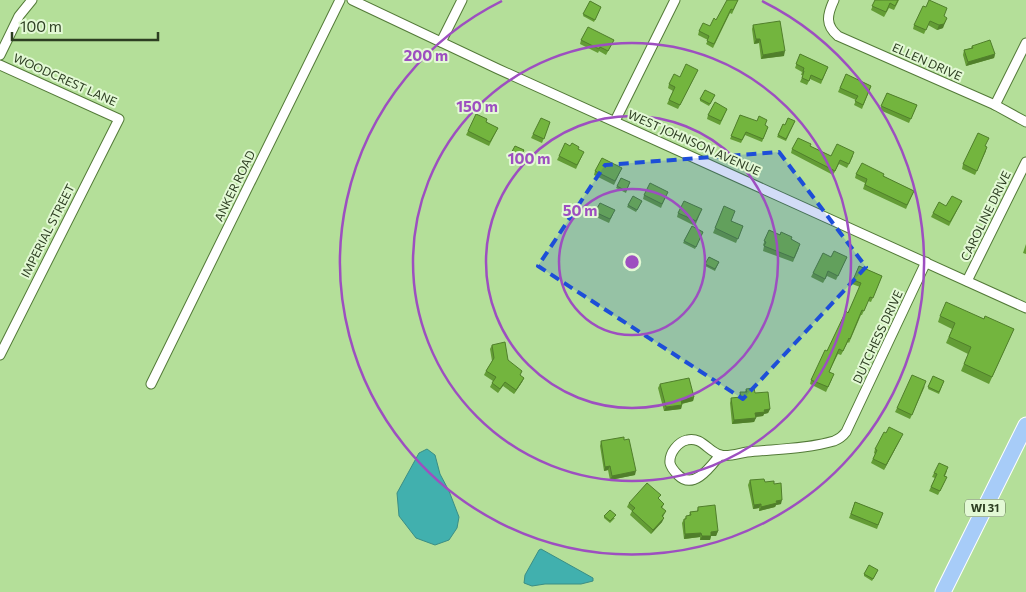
<svg xmlns="http://www.w3.org/2000/svg" width="1026" height="592" viewBox="0 0 1026 592" font-family="Commissioner,sans-serif">
  <rect width="100%" height="100%" fill="#b4df99"/>
  <!-- water -->
  <g fill="#41b0ae" stroke="#3b8e84">
    <path d="M427,449L435,455L440,474L449,491L459,517L457,528L449,540L435,545L416,538L399,516L397,493L419,453Z"/>
    <path d="M541,549L593,578V581L581,584H545L532,586L524,583L525,575L539,550Z"/>
  </g>
  <g fill="none" stroke-linecap="round" stroke-linejoin="round">
    <!-- street casing -->
    <g stroke="#537a38" stroke-width="11">
      <g id="street">
        <path d="M352,0L498,69L1026,308"/>
        <path d="M834,0C827,15 825,25 838,36L995,105L1026,122"/>
        <path d="M441,42L462,0"/>
        <path d="M0,55L19,16L32,0"/>
        <path d="M0,65L119,119L0,355"/>
        <path d="M995,105L1026,43"/>
        <path d="M615,121L675,0"/>
        <path d="M967,281L1026,162"/>
        <path d="M151,384L340,0"/>
        <path d="M720,455C711,466 694,491 678,475C675,472 671,468 670,463C669,453 678,442 687,440C702,436 709,453 721,455C728,457 740,453 747,452C775,449 807,449 834,441C839,439 843,436 846,432L926,262"/>
      </g>
    </g>
    <!-- primary casing -->
    <g stroke="#fff" stroke-width="17">
      <path id="primary" d="M943,592L1026,425"/>
    </g>
    <!-- street -->
    <use href="#street" stroke="#fff" stroke-width="9"/>
    <!-- primary -->
    <use href="#primary" stroke="#a7ccf8" stroke-width="15"/>
  </g>
  <!-- wall -->
  <g fill="#639c35">
    <path d="M738,0L732,14L730,13L713,48L706,44L708,40L698,35L699,31L710,26Z"/>
    <path d="M875,0H899L894,10L889,8L884,17L871,10Z"/>
    <path d="M590,1L601,7L594,22L583,16Z"/>
    <path d="M944,16L943,28L937,30L928,25L924,34L913,29L914,25Z"/>
    <path d="M753,25L784,56L761,59L759,43L754,44L752,29Z"/>
    <path d="M581,40H614L606,55L599,51L598,53L580,44Z"/>
    <path d="M972,46L995,54L994,58L966,66L963,55L964,50L971,48Z"/>
    <path d="M800,54L828,67L821,84L810,79L807,85L800,82L803,75H801L802,72L795,68Z"/>
    <path d="M698,70L678,109L667,104L673,91L668,88L669,84L680,77Z"/>
    <path d="M846,74L871,86L862,109L854,105L856,100L838,92Z"/>
    <path d="M887,93L917,105L909,123L880,110Z"/>
    <path d="M715,95L709,106L700,101V99Z"/>
    <path d="M727,109L720,125L707,119L708,115Z"/>
    <path d="M740,115L768,127L762,142L745,135L741,143L730,139Z"/>
    <path d="M795,121L786,141L777,137L783,124L785,125Z"/>
    <path d="M486,122L498,128L489,146L466,135L468,131Z"/>
    <path d="M550,122L542,143L531,138L533,134Z"/>
    <path d="M515,146L524,150L519,161L510,157Z"/>
    <path d="M810,146L831,156H853L847,168L839,164L833,175L791,153L792,149Z"/>
    <path d="M985,146L986,151L975,175L962,169L963,164Z"/>
    <path d="M578,149L582,156L576,169L557,160L559,156Z"/>
    <path d="M622,168L614,185L594,175L595,171Z"/>
    <path d="M856,174L883,176L914,191L906,209L863,189L865,183L855,178Z"/>
    <path d="M621,178L630,182L626,193L616,188Z"/>
    <path d="M644,195L666,196L661,208L643,199Z"/>
    <path d="M642,201L636,212L627,207L628,205Z"/>
    <path d="M962,201L949,226L931,217L933,213L946,206Z"/>
    <path d="M724,206L731,221L743,226L736,243L713,233Z"/>
    <path d="M702,209L695,226L677,217L678,213Z"/>
    <path d="M595,212L613,214L609,223L594,216Z"/>
    <path d="M692,226L703,232L695,249L683,243Z"/>
    <path d="M769,230L791,239L799,248L793,262L763,251L764,246L763,245Z"/>
    <path d="M1026,244V254L1023,253Z"/>
    <path d="M709,257L719,262L715,271L705,266Z"/>
    <path d="M831,257H847L836,280L827,276L823,283L811,277L813,273Z"/>
    <path d="M859,266L882,276L871,302L868,301L862,315H861L849,343L848,342L841,355L838,354L829,372L832,379L826,392L810,384L811,380L848,313L860,287L852,284Z"/>
    <path d="M940,316L984,319L1014,329L989,384L961,371L968,354L946,343L952,329L938,322Z"/>
    <path d="M492,345L508,360L520,376L524,378L522,382L514,394L503,386L498,393L490,387L493,381L484,375L486,371L492,361L490,349Z"/>
    <path d="M933,376L944,381L939,394L928,389Z"/>
    <path d="M660,384L694,397L693,401L682,404L681,409L664,411L658,388Z"/>
    <path d="M925,386L910,419L895,412L897,408Z"/>
    <path d="M746,389L755,393L770,409L768,413L764,414L763,416L756,417L754,422L732,424L730,403L731,398H739L740,392H745Z"/>
    <path d="M886,433L901,438L884,470L871,463L875,454L874,453L875,449Z"/>
    <path d="M624,440L635,475L610,480L608,470L604,471L600,446L601,441Z"/>
    <path d="M947,471L945,476V481L938,495L929,491L935,478L932,477L934,473Z"/>
    <path d="M750,480L774,484L781,504L776,505L775,507L759,511V508L753,509L748,485Z"/>
    <path d="M659,500L664,504L662,508L666,511L663,517L662,522L651,534L630,515L632,511L627,507L629,503Z"/>
    <path d="M855,502L883,513L877,529L849,518Z"/>
    <path d="M698,507L718,531L716,536H711L710,540H700V537L684,539L682,523L684,519H685L686,516H689L690,512L697,511Z"/>
    <path d="M604,516L615,518L610,523L604,518Z"/>
    <path d="M877,572L872,581L864,576V574Z"/>
  </g>
  <!-- shaded-wall -->
  <g fill="#507f2b">
    <path d="M947,18L943,28L937,30L939,25Z"/>
    <path d="M756,39H760L759,43L754,44Z"/>
    <path d="M785,51L784,56L761,59L763,55Z"/>
    <path d="M995,54L994,58L966,66L968,62Z"/>
    <path d="M524,378L522,382L514,394L516,390Z"/>
    <path d="M694,397L693,401L680,404L681,400Z"/>
    <path d="M682,405L681,409L664,411L666,407Z"/>
    <path d="M770,409L768,413L764,414L763,416L754,417L755,413L764,410Z"/>
    <path d="M756,418L754,422L732,424L734,420Z"/>
    <path d="M903,434L901,438L884,470L886,465Z"/>
    <path d="M610,466L608,470L604,471L605,467Z"/>
    <path d="M636,471L635,475L610,480L612,476Z"/>
    <path d="M782,500L781,504L776,505L775,507L759,511L761,507L776,501Z"/>
    <path d="M761,504L759,508L753,509L754,505Z"/>
    <path d="M664,518L662,522L651,534L653,530Z"/>
    <path d="M718,531L716,536H711L710,540H700L702,536L711,532Z"/>
    <path d="M701,533L700,537L684,539L685,534Z"/>
  </g>
  <!-- building -->
  <g fill="#73b53e" stroke="#507f2b">
    <path d="M727,0H738L733,10L731,9L714,44L707,41L709,36L699,31L703,23L710,26L714,18L716,20Z"/>
    <path d="M875,0H898L895,6L890,3L886,12L872,6Z"/>
    <path d="M929,0L947,8L944,16L947,18L944,24L939,25L930,21L926,30L914,25L923,6L926,7Z"/>
    <path d="M590,1L601,7L595,20L583,14Z"/>
    <path d="M780,21L785,51L763,55L760,39H756L753,25Z"/>
    <path d="M588,27L614,40L608,51L600,47L599,49L581,40Z"/>
    <path d="M990,40L995,54L968,62L964,50L973,48L972,46Z"/>
    <path d="M800,54L828,67L822,80L811,75L809,81L802,78L804,71H803L804,68L796,64Z"/>
    <path d="M686,64L698,70L680,105L669,100L675,87L669,84L674,74L680,77Z"/>
    <path d="M846,74L871,86L863,105L855,101L858,96L840,88Z"/>
    <path d="M705,90L715,95L710,104L700,99Z"/>
    <path d="M887,93L917,105L911,119L881,106Z"/>
    <path d="M715,102L727,109L721,121L708,115Z"/>
    <path d="M476,114L487,119L486,122L498,128L490,142L468,131Z"/>
    <path d="M740,115L757,121L759,116L767,120L765,125L768,127L763,139L746,132L742,140L731,136Z"/>
    <path d="M541,118L550,122L544,139L533,134Z"/>
    <path d="M788,118L795,121L786,139L778,135L783,124L785,125Z"/>
    <path d="M978,133L989,138L985,146L987,147L977,171L963,164Z"/>
    <path d="M798,138L811,144L810,146L831,156L837,144L854,152L849,164L840,160L835,171L792,149Z"/>
    <path d="M565,143L570,146L572,143L579,147L578,149L584,152L577,165L559,156Z"/>
    <path d="M515,146L524,150L519,159L510,155Z"/>
    <path d="M602,158L622,168L615,181L595,171Z"/>
    <path d="M862,163L884,174L883,176L914,191L907,205L865,185L867,179L856,174Z"/>
    <path d="M621,178L630,182L626,191L617,186Z"/>
    <path d="M650,183L668,192L662,204L644,195Z"/>
    <path d="M633,196L642,201L637,210L628,205Z"/>
    <path d="M952,196L962,201L950,222L933,213L939,202L946,206Z"/>
    <path d="M684,201L702,209L696,221L678,213Z"/>
    <path d="M600,203L615,210L610,219L595,212Z"/>
    <path d="M724,206L735,211L731,221L743,226L738,239L715,228Z"/>
    <path d="M692,226L703,232L696,247L684,241Z"/>
    <path d="M769,230L780,235L781,232L792,237L791,239L800,244L794,258L764,246L766,242L764,241Z"/>
    <path d="M834,251L847,257L838,276L828,271L825,279L813,273L823,253L831,257Z"/>
    <path d="M709,257L719,262L715,269L705,264Z"/>
    <path d="M859,266L882,276L873,298L870,297L864,311L862,310L850,339L849,338L843,351L839,349L829,372L834,374L828,387L811,380L825,350L827,351L846,311L848,313L861,283L853,280Z"/>
    <path d="M946,302L984,319L985,316L1014,329L992,377L964,364L971,347L949,337L955,323L940,316Z"/>
    <path d="M505,342L508,360L522,371L520,375L524,378L516,390L505,382L500,389L492,383L496,377L486,371L494,358L492,345Z"/>
    <path d="M912,375L926,381L912,415L897,408Z"/>
    <path d="M933,376L944,381L939,392L928,387Z"/>
    <path d="M689,378L694,397L681,400L682,405L666,407L660,384Z"/>
    <path d="M754,388L755,393L768,392L770,409L764,410L765,412L755,413L756,418L734,420L731,398L741,397L740,392H747L746,389Z"/>
    <path d="M889,427L903,434L886,465L873,459L877,450L875,449L884,432L886,433Z"/>
    <path d="M624,437V440L629,439L636,471L612,476L610,466L605,467L601,441Z"/>
    <path d="M939,463L948,467L944,476L947,477L940,491L931,487L937,474L934,473Z"/>
    <path d="M764,479L765,482L774,481V484L781,483L782,500L776,501L777,503L761,507V504L754,505L750,480Z"/>
    <path d="M647,483L661,495L658,498L664,504L661,507L666,511L662,516L664,518L653,530L632,511L635,508L629,503Z"/>
    <path d="M855,502L883,513L878,525L851,514Z"/>
    <path d="M715,505L718,531L711,532V536H702L701,533L685,534L684,519H686V516L691,515L690,512L698,511V507Z"/>
    <path d="M610,510L616,515L610,521L604,516Z"/>
    <path d="M869,565L878,570L873,579L864,574Z"/>
  </g>
  <!-- marked area -->
  <path fill="#1d4ed8" fill-opacity="0.2" stroke="#1d4ed8" stroke-width="4" stroke-dasharray="10 6" stroke-linejoin="round" d="M779,152L866,267L743,399L538,266L605,165Z"/>
  <!-- distance rings -->
  <g fill="none" stroke="#9d4fc0" stroke-width="2.5">
    <circle cx="632" cy="262" r="73"/>
    <circle cx="632" cy="262" r="146"/>
    <circle cx="632" cy="262" r="219"/>
    <path d="M762 1A292 292 0 1 1 502 1"/>
  </g>
  <g text-anchor="middle" stroke-width="4" stroke-linejoin="round" paint-order="stroke">
    <!-- shield labels -->
    <rect fill="#e3f9d5" stroke="#647658" stroke-width="1" x="965" y="499.5" width="40" height="17" rx="4"/>
    <g font-size="11" font-weight="bold" fill="#2d3e22">
      <text x="985" y="512">WI 31</text>
    </g>
    <!-- street labels -->
    <g font-size="12" fill="#2d3e22" stroke="#e3f9d5">
      <text transform="translate(927 62) rotate(24)" y="4">ELLEN DRIVE</text>
      <text transform="translate(65 80) rotate(24)" y="4">WOODCREST LANE</text>
      <text transform="translate(694 143) rotate(24)" y="4">WEST JOHNSON AVENUE</text>
      <text transform="translate(235 186) rotate(-64)" y="4">ANKER ROAD</text>
      <text transform="translate(986 216) rotate(-64)" y="4">CAROLINE DRIVE</text>
      <text transform="translate(48 231) rotate(-63)" y="4">IMPERIAL STREET</text>
      <text transform="translate(878 337) rotate(-65)" y="4">DUTCHESS DRIVE</text>
    </g>
  </g>
  <circle cx="632" cy="262" r="8" fill="#9d4fc0" stroke="#e3f9d5" stroke-width="2.5"/>
  <g font-size="15" text-anchor="middle" font-weight="bold" fill="#9d4fc0" stroke="#e3f9d5" stroke-width="4" stroke-linejoin="round" paint-order="stroke">
    <text x="426" y="61">200 m</text>
    <text x="477" y="112">150 m</text>
    <text x="529" y="164">100 m</text>
    <text x="580" y="216">50 m</text>
  </g>
  <!-- scale -->
  <path d="M12 32v8h146v-8" fill="none" stroke="#2d3e22" stroke-width="2.5"/>
  <text x="20" y="32" font-size="15" fill="#2d3e22" stroke="#e3f9d5" stroke-width="4" paint-order="stroke">100 m</text>
</svg>
